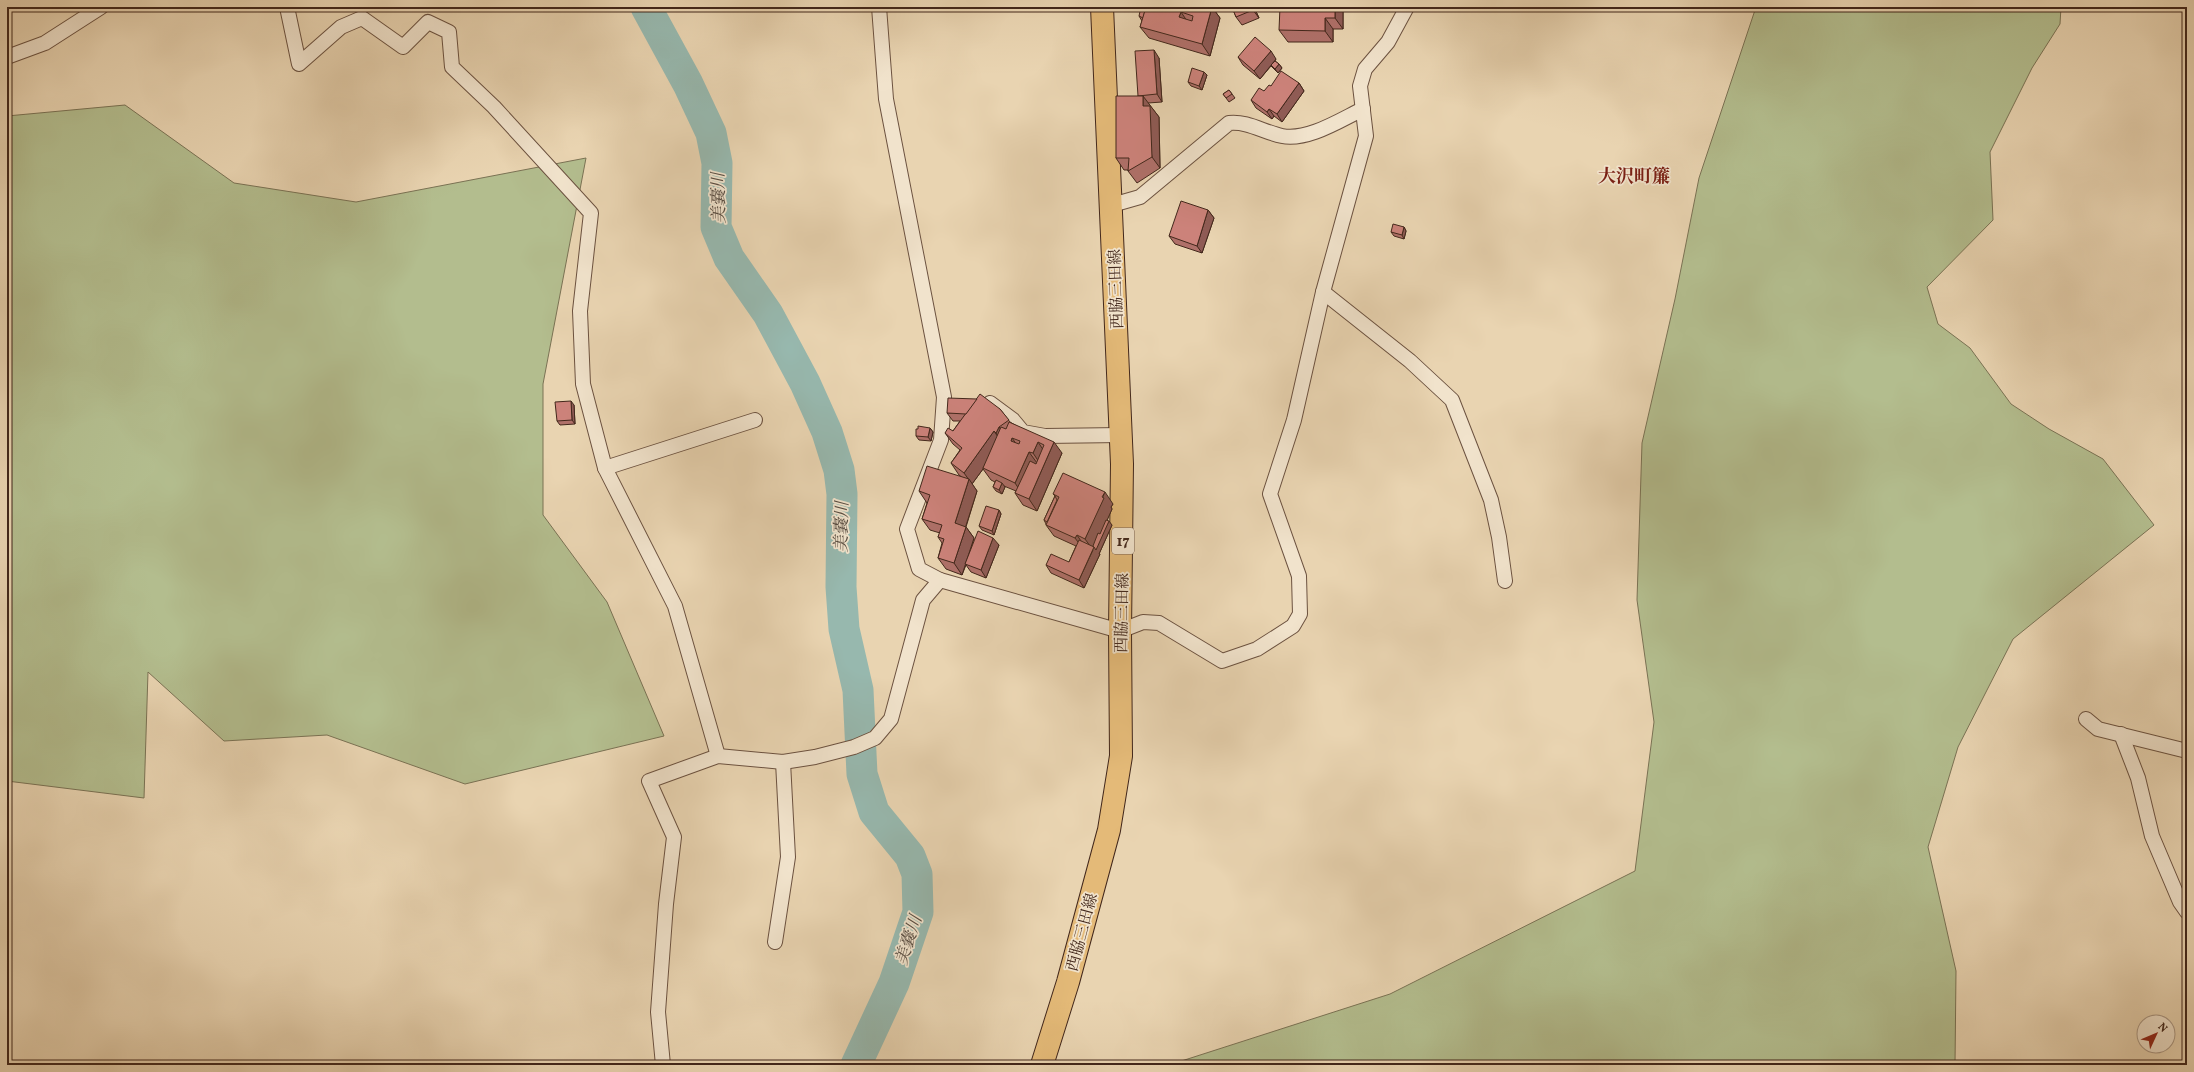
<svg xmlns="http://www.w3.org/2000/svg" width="2194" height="1072" viewBox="0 0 2194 1072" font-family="Vollkorn,'Noto Serif JP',serif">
  <rect width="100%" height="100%" fill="#e9d4b1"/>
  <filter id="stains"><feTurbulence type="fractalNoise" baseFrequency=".005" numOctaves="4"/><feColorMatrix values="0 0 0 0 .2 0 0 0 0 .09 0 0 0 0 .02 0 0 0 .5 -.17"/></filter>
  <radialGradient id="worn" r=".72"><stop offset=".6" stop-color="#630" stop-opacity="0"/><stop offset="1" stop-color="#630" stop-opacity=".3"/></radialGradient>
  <!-- green -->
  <g fill="#b3bd8e" stroke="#7a7254">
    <path d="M1756,7H2061L2060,24L2032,68L1990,152L1993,220L1927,287L1938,324L1970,348L2011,404L2049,429L2103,459L2154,525L2013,639L1958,747L1928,847L1956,971L1955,1065H1169L1390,994L1635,871L1654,722L1637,600L1642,443L1675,299L1699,178Z"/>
    <path d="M125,105L234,183L356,202L586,158L543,384V515L607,602L664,736L465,784L327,735L224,741L148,672L144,798L7,781V116Z"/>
  </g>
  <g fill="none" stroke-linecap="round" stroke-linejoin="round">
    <!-- river -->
    <path stroke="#97b8ae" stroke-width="31" d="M646,7L688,84L711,133L717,163L716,227L729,258L768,314L805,383L827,432L839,470L842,494L841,587L844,629L858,690L862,774L874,812L910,856L917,874L918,912L894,983L856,1065"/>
    <!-- street casing -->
    <g stroke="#6c5240" stroke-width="16">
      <g id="street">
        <path d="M287,7L299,64L341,27L362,18L403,47L428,22L449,32L452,67L494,107L591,213L580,311L583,384L605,468L675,606L718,756"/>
        <path d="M879,7L886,99L944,397L941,440L907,529L919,569L940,580"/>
        <path d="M7,57L45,43L101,7"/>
        <path d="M1112,205L1140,197L1229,123C1248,121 1263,132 1282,136C1308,141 1340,120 1363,109"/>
        <path d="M1323,292L1410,361L1452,400L1491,500L1499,537L1505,581"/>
        <path d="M990,403L1013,420L1023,432L1045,436L1121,435"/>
        <path d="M605,468L755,420"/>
        <path d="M2086,719L2098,729L2187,751"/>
        <path d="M2121,734L2138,778L2152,836L2180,902L2187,912"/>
        <path d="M775,942L788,857L783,762"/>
        <path d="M663,1065L658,1012L666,904L674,837L649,781L718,756L783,762L815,757L854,747L875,738L891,719L923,600L940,580L1120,631L1143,622L1159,623L1222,661L1257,649L1293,626L1300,614L1299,576L1270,494L1294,420L1323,292L1366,136L1360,86L1365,69L1388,42L1407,7"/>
      </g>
    </g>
    <!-- primary casing -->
    <g stroke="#42271b" stroke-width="24">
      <path id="primary" d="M1042,1065L1068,982L1109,830L1121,756L1120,631L1122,464L1102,7"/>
    </g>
    <!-- street -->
    <use href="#street" stroke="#f1e3cc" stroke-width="14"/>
    <!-- primary -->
    <use href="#primary" stroke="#e4ba78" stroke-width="22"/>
  </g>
  <!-- wall -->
  <g fill="#af7069" stroke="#42271b">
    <path d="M1212,7L1220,18L1210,56L1149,38L1140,27L1142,21L1139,16Z"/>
    <path d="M1232,7H1254L1259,18L1242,25L1236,17Z"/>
    <path d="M1343,7V29H1333V42H1288L1279,30Z"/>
    <path d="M1238,57L1276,59L1275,61L1279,64L1282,68L1278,73L1271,66L1260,79L1243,65Z"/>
    <path d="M1159,58L1162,102L1148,103L1159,117L1160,168L1137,183L1128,171V170H1124L1116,158L1138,96Z"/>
    <path d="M1204,72L1207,75L1202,90L1191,86L1188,82Z"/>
    <path d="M1299,83L1304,91L1282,122L1274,116L1272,119L1256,108L1251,100L1271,86Z"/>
    <path d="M1229,90L1235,98L1229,102L1223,94Z"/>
    <path d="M1208,210L1214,218L1202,253L1175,244L1169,236Z"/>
    <path d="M1404,227L1406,231L1404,239L1394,236L1391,232Z"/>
    <path d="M574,405L575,424L560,425L557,421Z"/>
    <path d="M1000,409L1010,422L1062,453L1037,511L1023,505L1015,493L1016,491L1004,486L1005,487L1002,494L996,491L993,487L995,482L991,480L983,469L972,484L977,491L966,527L974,538L970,552L999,545L986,578L971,572L966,565L962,575L946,569L938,558L942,543L938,537L940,533L930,530L922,519L927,503L919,491L963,478L959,475L951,463L960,450L953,444L945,433L953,431L960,421H953L947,413Z"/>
    <path d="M930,428L933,432L931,441L919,440L916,436Z"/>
    <path d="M1053,494L1113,504L1111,507L1112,509L1107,520L1112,525L1099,554H1100L1084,588L1051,573L1046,565L1069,562L1076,546L1054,536L1046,525V524L1044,520L1055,496Z"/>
    <path d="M999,510L1001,514L994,535L982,530L979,526Z"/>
  </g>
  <!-- shaded-wall -->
  <g fill="#8f5b55" stroke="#42271b">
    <path d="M1212,7L1220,18L1210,56L1202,44Z"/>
    <path d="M1252,7H1254L1259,18L1253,10Z"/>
    <path d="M1335,7H1343V29L1335,18Z"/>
    <path d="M1181,12L1189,24L1179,17Z"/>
    <path d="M1325,18L1333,29V42L1325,31Z"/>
    <path d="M1154,50L1159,58L1162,102L1157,94Z"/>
    <path d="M1271,51L1276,59L1260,79L1254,71Z"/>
    <path d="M1279,64L1282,68L1278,73L1275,69Z"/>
    <path d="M1204,72L1207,75L1202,90L1199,86Z"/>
    <path d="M1299,83L1304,91L1282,122L1277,114Z"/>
    <path d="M1143,96L1159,117L1160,168L1152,157L1143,106Z"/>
    <path d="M1269,109L1274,116L1272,119L1267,112Z"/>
    <path d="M1208,210L1214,218L1202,253L1197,246Z"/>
    <path d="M1404,227L1406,231L1404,239L1402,235Z"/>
    <path d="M571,401L574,405L575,424L572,420Z"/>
    <path d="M999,427L1007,438L1004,444L996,433Z"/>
    <path d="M930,428L933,432L931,441L928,437Z"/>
    <path d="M994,431L1002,443L983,468V469L972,484L964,473Z"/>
    <path d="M1012,438L1020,449L1011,441Z"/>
    <path d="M1038,442L1046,454L1041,465L1033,453Z"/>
    <path d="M1054,442L1062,453L1037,511L1029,499Z"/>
    <path d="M1029,452L1037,463L1023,495L1015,483Z"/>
    <path d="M969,479L977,491L963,535L955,523Z"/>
    <path d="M1002,483L1005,487L1002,494L999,490Z"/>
    <path d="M1105,492L1113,504L1111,507L1112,509L1095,548L1109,521L1112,525L1099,554H1100L1084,588L1079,580L1093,550L1085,539Z"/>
    <path d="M999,510L1001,514L994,535L992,531Z"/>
    <path d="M966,527L974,538L962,575L954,563Z"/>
    <path d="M1077,535L1085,547L1084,550L1075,538Z"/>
    <path d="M993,538L999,545L986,578L981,570Z"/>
  </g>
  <!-- building -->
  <g fill="#cc827a" stroke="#42271b" fill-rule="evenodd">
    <path d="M1141,7H1146L1143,18L1139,16Z"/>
    <path d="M1146,7H1212L1202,44L1140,27ZM1181,12L1193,16L1192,21L1179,17Z"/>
    <path d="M1232,7H1252L1253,10L1236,17Z"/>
    <path d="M1280,7H1335V18H1325V31L1279,30Z"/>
    <path d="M1255,37L1271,51L1254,71L1238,57Z"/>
    <path d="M1154,50L1157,94L1138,96L1135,51Z"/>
    <path d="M1275,61L1279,64L1275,69L1271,65Z"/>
    <path d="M1192,68L1204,72L1199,86L1188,82Z"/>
    <path d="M1281,71L1299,83L1277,114L1269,109L1267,112L1251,100L1259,88L1264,91L1269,85L1271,86Z"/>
    <path d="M1229,90L1232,94L1226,98L1223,94Z"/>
    <path d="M1116,96H1143V106H1150L1152,157L1128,171L1129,158H1116Z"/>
    <path d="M1181,201L1208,210L1197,246L1169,236Z"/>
    <path d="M1393,224L1404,227L1402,235L1391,232Z"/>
    <path d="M980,394L1000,409L1009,420L999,427L996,433L994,431L964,473L951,463L962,448L945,433L948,428L953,431Z"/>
    <path d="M948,398L977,399L966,414L947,413Z"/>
    <path d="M571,401L572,420L557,421L555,402Z"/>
    <path d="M1009,422L1054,442L1029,499L1015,493L1030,461L1036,464L1044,445L1038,442L1033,453L1029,452L1015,483L983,468L1001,427L1006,429ZM1012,438L1020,441L1019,444L1011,441Z"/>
    <path d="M918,426L930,428L928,437L916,436V429H918Z"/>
    <path d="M927,466L969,479L955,523L966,527L954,563L938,558L944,539L938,537L942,525L922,519L930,495L919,491Z"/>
    <path d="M1063,473L1105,492L1102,497L1104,498L1085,539L1077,535L1075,538L1046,525L1059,497L1053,494Z"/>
    <path d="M996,480L1002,483L999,490L993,487Z"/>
    <path d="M1055,496L1057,500L1047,522L1044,520Z"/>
    <path d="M986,506L999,510L992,531L979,526Z"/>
    <path d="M1106,520L1109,521L1096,550L1094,547L1093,546L1098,533L1100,534Z"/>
    <path d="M978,531L993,538L981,570L965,564Z"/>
    <path d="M1079,540L1094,547L1079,580L1046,565L1051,554L1069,562Z"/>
  </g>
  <g text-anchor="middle" stroke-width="3.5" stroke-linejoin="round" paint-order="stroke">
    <!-- shield labels -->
    <rect fill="#f1e3cc" stroke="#765f50" stroke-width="1" x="1112" y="528" width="22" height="26" rx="3"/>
    <g font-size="15" font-weight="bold" fill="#42271b">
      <text x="1123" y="546">17</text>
    </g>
    <!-- street labels -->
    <g font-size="16" fill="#42271b" stroke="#f1e3cc">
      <text transform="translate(1115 289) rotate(-92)" y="6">西脇三田線</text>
      <text transform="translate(1121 613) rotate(-89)" y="6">西脇三田線</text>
      <text transform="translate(1081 932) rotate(-75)" y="6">西脇三田線</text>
    </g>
    <!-- water labels -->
    <g font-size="17" font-style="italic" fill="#574b40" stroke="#f1e3cc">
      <text transform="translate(718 198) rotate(-91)" y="6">美嚢川</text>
      <text transform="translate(841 527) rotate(-89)" y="6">美嚢川</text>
      <text transform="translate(908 940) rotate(-72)" y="6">美嚢川</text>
    </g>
    <!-- quarter labels -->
    <g font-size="18" font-weight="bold" fill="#7a1f14" stroke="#f1e3cc">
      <text x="1634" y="182">大沢町簾</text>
    </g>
  </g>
  <!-- margin -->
  <rect width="2194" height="1072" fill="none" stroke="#e9d4b1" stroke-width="24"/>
  <rect x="8" y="8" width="2178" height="1056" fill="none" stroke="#42271b" stroke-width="2"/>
  <rect x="12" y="12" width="2170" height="1048" fill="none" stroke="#42271b"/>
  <!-- north arrow -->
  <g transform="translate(2156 1034) rotate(46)"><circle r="19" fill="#f1e3cc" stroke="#ab9885"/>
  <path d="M0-3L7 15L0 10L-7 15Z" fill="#8f2418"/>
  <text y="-6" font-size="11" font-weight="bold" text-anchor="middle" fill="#42271b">N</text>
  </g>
  <rect width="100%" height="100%" filter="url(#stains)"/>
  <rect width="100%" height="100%" fill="url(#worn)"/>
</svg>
